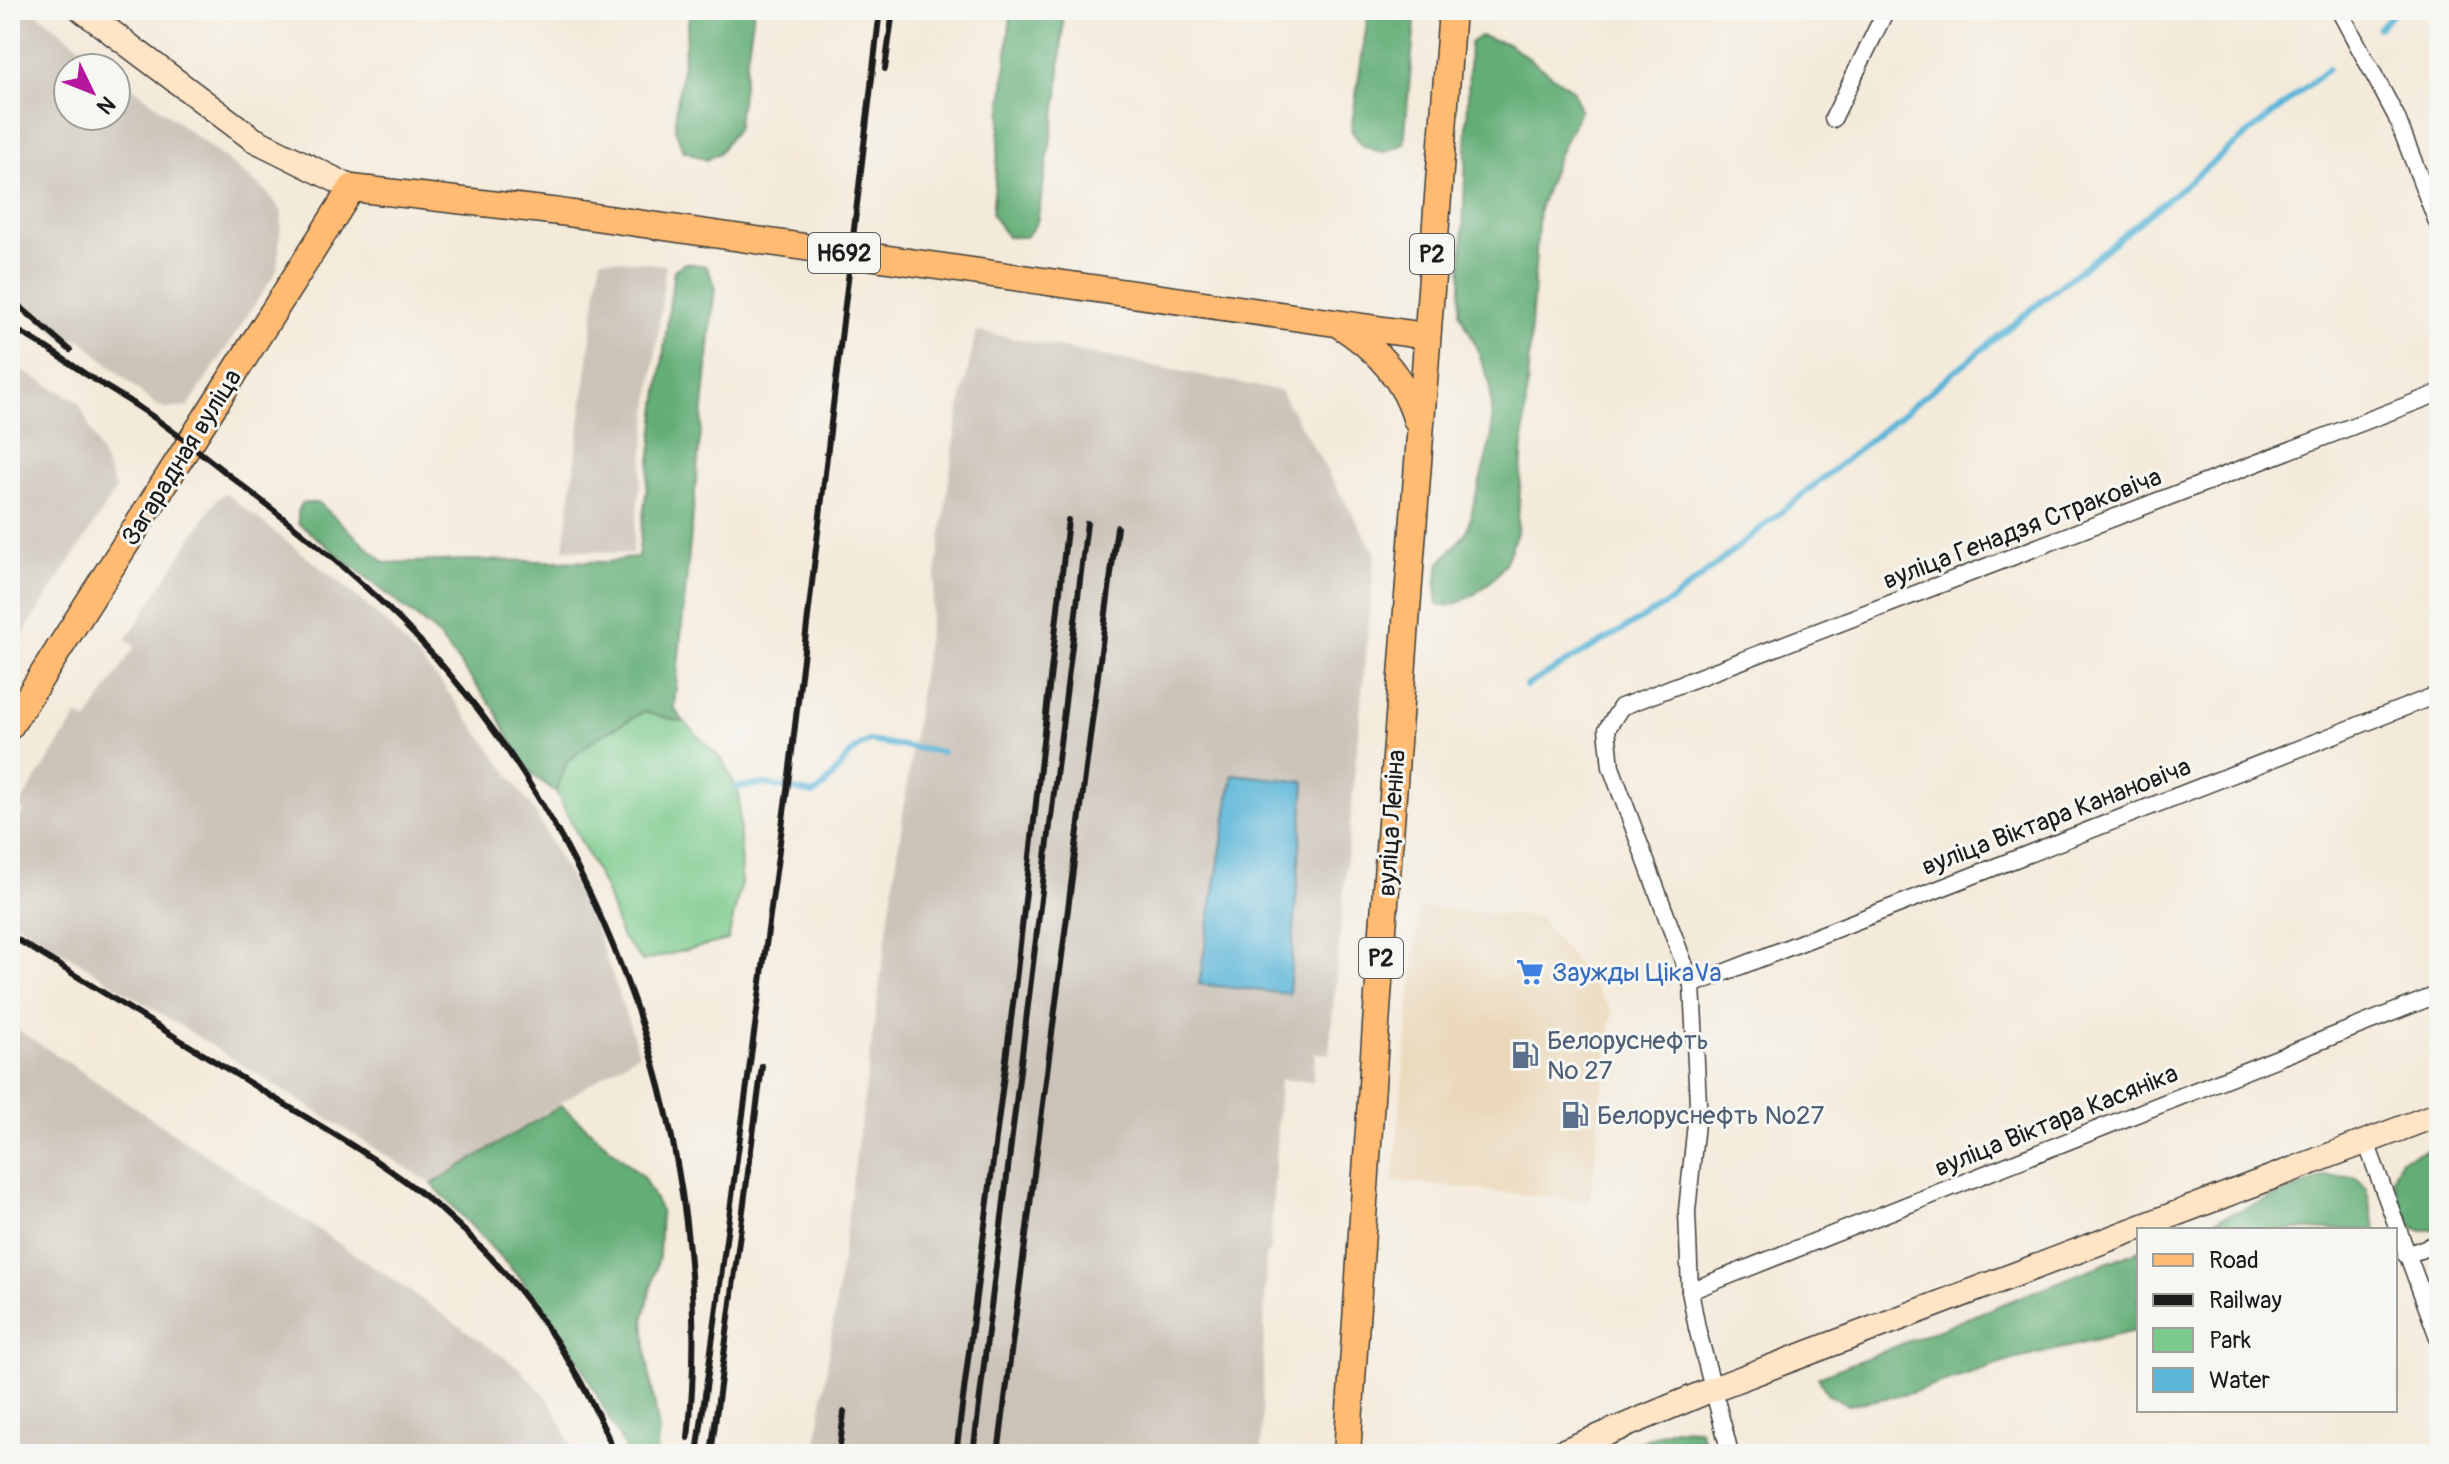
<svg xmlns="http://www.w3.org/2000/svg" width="2449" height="1464" viewBox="0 0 2449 1464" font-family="Pangolin,sans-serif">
  <rect width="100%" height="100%" fill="#f6f6f2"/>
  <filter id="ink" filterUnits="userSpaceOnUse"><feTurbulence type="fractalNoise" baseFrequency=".0125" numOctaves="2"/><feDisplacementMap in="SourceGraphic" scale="16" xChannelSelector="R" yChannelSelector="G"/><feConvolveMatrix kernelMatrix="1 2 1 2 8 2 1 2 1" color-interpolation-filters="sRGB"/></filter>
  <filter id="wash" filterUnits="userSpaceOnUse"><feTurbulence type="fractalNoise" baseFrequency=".006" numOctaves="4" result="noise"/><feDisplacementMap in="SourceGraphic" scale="32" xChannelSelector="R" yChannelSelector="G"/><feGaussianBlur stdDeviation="1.8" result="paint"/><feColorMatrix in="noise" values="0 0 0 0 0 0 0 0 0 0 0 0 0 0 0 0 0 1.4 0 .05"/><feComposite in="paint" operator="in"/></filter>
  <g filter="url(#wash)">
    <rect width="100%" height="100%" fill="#f4eada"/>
    <!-- built -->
    <path fill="#ebd8ba" d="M1419,908L1539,917L1612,1010L1590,1202L1393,1181Z"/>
    <!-- industrial -->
    <g fill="#cbc3b8">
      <path d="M10,10H33L108,68H68V116H116V74L266,191L282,212L277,270L188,407L165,409L154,404L80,339L65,341L10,291Z"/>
      <path d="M601,258L666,265L632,554L564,549Z"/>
      <path d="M976,331L1280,391L1375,552L1329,1054L1315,1053L1313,1082L1280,1079L1270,1250L1266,1255L1261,1454H815L957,422Z"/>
      <path d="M10,364L79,402L116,490L10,655Z"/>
      <path d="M225,493L349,590L387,624L442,684L496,756L533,809L595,926L639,1053L432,1184L10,919V832L24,811L19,806L78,715L87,721L135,646L126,640L217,499Z"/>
      <path d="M10,1024L395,1281L518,1367L548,1398L576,1454H10Z"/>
    </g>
    <!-- green -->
    <path fill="#7aca8b" stroke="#4b7354" stroke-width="2" d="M643,712L684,722L723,761L739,793L741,884L728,940L642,961L621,936L605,889L556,792L567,762L596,738Z"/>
    <!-- forest -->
    <g fill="#63ae77" stroke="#40654a" stroke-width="2">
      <path d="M690,10H754L737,128L719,153L706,160L683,150L675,129L676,111Z"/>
      <path d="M1011,10H1064L1058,97L1037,222L1026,237H1007L992,214Z"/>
      <path d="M1369,10H1416L1404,144L1382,153L1362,145L1351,130Z"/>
      <path d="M1480,36L1509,44L1574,91L1580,111L1559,154L1539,209L1517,533C1513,542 1510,554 1505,563C1495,582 1460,610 1438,605L1436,584L1440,563L1466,533L1492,436L1490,384L1475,344L1460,313L1470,43Z"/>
      <path d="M685,263L706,266L715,285L674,708L684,722L643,712L596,738L567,762L556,792L533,775L517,754L496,711L436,633L298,523V511L302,503H319L385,563L466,560L608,562L638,557L674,270Z"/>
      <path d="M561,1105L643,1177L661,1211L659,1256L644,1317L647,1360L659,1430L657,1447L654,1454H628L579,1361L522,1280L432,1184Z"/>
      <path d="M2439,1145V1228L2421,1231L2406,1222L2393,1178L2401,1159Z"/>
      <path d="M2327,1176L2356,1177L2366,1188L2376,1230H2190Z"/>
      <path d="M2139,1250V1330L2013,1360L1911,1393L1849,1405L1828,1395L1818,1377Z"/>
      <path d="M1673,1428L1699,1429L1710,1454H1612Z"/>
    </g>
    <!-- water -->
    <path fill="#5ab5d8" stroke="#3b687a" stroke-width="2" d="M1233,774L1305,782L1289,994L1199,984Z"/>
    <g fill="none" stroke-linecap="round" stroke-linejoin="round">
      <!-- stream -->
      <g stroke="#5ab5d8" stroke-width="6">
        <path d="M2379,28L2397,10"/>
        <path d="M1526,686L1670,602L2328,69"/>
        <path d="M736,787L765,784L814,794C836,780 844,752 869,741L942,752"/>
      </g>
    </g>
  </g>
  <g filter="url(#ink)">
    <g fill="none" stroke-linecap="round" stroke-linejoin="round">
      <!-- street casing -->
      <g stroke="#3c3b38" stroke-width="19">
        <g id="street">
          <path d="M2339,10L2396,116L2439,227"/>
          <path d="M1833,119L1886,10"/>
          <path d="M1692,985L2439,694"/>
          <path d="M2366,1142L2439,1340"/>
          <path d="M2406,1255L2439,1243"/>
          <path d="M1690,1291L2439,994"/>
          <path d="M1728,1454V1445L1697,1328L1690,1291L1687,1211L1698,1103L1692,985L1611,767L1607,729L1621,707L2439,393"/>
        </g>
      </g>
      <!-- secondary casing -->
      <g stroke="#3c3b38" stroke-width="27">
        <g id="secondary">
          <path d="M82,10L253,139L352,188"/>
          <path d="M1557,1454L1713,1389L2439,1114"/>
        </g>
      </g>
      <!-- primary casing -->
      <g stroke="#3c3b38" stroke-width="29">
        <g id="primary">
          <path d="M1338,324C1375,347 1405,379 1417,421"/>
          <path d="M10,726L352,188L560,212L1426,336"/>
          <path d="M1347,1454L1378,996L1452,10"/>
        </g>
      </g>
      <!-- street -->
      <use href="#street" stroke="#fff" stroke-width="16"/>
      <!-- secondary -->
      <use href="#secondary" stroke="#ffe4c6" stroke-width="24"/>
      <!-- primary -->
      <use href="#primary" stroke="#ffbb71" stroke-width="26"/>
      <!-- rail -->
      <g stroke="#1c1c1c" stroke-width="6">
        <path d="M885,69L893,10"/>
        <path d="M10,298L70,350"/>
        <path d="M10,327C38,340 61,358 87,375C104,386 122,396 140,408C172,429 203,455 234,479C292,525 351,570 403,623C606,829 720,1151 688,1438"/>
        <path d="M10,935C91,985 172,1035 253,1085C308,1119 366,1151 417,1190C506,1259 573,1350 615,1454"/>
        <path d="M697,1454L790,768L880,10"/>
        <path d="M711,1454L762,1066"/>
        <path d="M839,1454L844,1412"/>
        <path d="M956,1454L1016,980L1068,520"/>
        <path d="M973,1454L1087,523"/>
        <path d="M998,1454L1117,527"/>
      </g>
    </g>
  </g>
  <!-- icons -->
  <defs>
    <g id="supermarket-bare" transform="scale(2.16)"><path d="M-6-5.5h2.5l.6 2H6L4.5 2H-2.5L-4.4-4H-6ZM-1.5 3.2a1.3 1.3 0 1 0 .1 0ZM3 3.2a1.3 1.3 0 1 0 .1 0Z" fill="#3f7fe0" stroke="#f6f6f2" stroke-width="2.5" paint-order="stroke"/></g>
    <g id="fuel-bare" transform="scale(2.16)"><path d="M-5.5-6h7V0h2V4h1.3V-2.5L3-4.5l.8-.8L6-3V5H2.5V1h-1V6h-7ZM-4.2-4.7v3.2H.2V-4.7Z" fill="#5c6f8a" stroke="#f6f6f2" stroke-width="2.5" paint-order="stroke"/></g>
  </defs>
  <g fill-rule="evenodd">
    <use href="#supermarket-bare" x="1530" y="972"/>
    <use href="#fuel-bare" x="1525" y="1055"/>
    <use href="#fuel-bare" x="1575" y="1115"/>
  </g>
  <g text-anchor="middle" stroke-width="6" stroke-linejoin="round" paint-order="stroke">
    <!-- shield labels -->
    <g fill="#f6f6f2" stroke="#5d5d5c" stroke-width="2">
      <rect x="808" y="233" width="72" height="40" rx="6"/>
      <rect x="1410" y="234" width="44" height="40" rx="6"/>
      <rect x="1359" y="938" width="44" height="40" rx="6"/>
    </g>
    <g font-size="24" font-weight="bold" fill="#1c1c1c">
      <text x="844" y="261">Н692</text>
      <text x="1432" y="262">Р2</text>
      <text x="1381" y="966">Р2</text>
    </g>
    <!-- street labels -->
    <g font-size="26" fill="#1c1c1c" stroke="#f6f6f2">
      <text transform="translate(181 457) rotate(-58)" y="9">Загарадная вуліца</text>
      <text transform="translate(2022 528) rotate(-21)" y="9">вуліца Генадзя Страковіча</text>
      <text transform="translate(2056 816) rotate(-21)" y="9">вуліца Віктара Канановіча</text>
      <text transform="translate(1391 823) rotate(-86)" y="9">вуліца Леніна</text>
      <text transform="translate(2056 1120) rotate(-22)" y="9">вуліца Віктара Касяніка</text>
    </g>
    <!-- shop labels -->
    <g font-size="26" fill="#366cbe" stroke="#f6f6f2" text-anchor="start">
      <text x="1552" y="981">Заужды ЦікаVа</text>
    </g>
    <!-- service labels -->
    <g font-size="26" fill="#4e5e75" stroke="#f6f6f2" text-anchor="start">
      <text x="1547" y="1049">Белоруснефть<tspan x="1547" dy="30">№ 27</tspan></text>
      <text x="1597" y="1124">Белоруснефть №27</text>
    </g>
  </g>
  <!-- margin -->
  <rect width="2449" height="1464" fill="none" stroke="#f6f6f2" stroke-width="40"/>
  <!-- legend -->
  <rect x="2137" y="1228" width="260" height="184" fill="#f6f6f2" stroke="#9f9f9c" stroke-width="2"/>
  <rect x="2153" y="1254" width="40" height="12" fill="#ffbb71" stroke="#9f9f9c" stroke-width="2"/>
  <text x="2209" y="1268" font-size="24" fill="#1c1c1c">Road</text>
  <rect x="2153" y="1294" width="40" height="12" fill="#1c1c1c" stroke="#9f9f9c" stroke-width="2"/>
  <text x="2209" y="1308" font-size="24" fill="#1c1c1c">Railway</text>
  <rect x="2153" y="1328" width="40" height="24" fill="#7aca8b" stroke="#9f9f9c" stroke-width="2"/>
  <text x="2209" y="1348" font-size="24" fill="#1c1c1c">Park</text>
  <rect x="2153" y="1368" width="40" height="24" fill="#5ab5d8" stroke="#9f9f9c" stroke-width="2"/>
  <text x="2209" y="1388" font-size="24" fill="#1c1c1c">Water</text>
  <!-- north arrow -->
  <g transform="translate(92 92) rotate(133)"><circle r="38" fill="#f6f6f2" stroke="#9f9f9c" stroke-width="2"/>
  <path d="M0-6L14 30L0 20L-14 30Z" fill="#b5179e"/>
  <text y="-12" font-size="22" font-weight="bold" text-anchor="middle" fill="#1c1c1c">N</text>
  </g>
</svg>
